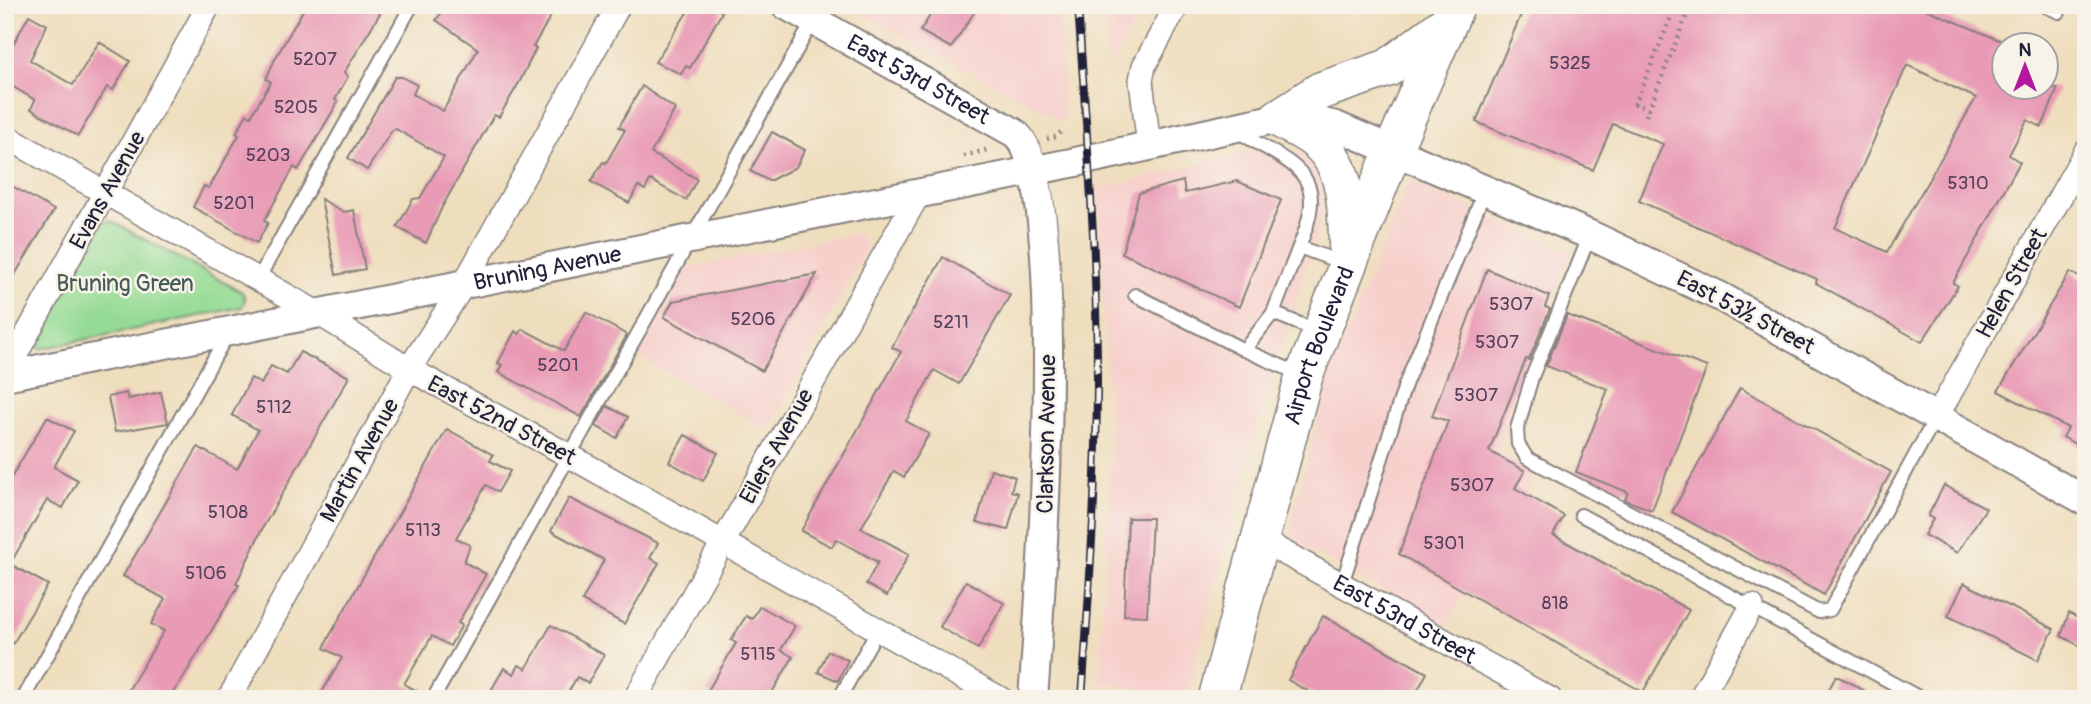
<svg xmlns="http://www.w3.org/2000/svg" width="2091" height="704" viewBox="0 0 2091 704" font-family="Pangolin,sans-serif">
  <rect width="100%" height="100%" fill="#f7f3e8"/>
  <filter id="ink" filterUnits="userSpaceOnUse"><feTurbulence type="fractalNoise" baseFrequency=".0143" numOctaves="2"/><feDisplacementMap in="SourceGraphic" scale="14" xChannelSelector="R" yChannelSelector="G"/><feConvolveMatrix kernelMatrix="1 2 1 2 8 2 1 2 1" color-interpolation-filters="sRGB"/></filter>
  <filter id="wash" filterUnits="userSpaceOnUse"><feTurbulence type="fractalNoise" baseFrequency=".00686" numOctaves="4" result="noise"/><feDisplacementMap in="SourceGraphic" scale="28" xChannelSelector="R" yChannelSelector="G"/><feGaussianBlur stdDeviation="1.57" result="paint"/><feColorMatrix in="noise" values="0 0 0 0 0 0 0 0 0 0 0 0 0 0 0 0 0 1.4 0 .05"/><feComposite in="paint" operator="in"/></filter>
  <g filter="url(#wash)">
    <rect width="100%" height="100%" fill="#efdebe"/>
    <!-- built -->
    <g fill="#f7d0cc">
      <path d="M845,5H1059L1065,122Z"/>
      <path d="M1104,5H1145L1108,69Z"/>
      <path d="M1268,148L1309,153L1324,174L1325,208L1259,419L1187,696L1099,683L1111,449L1097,189Z"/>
      <path d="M1410,180L1570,252L1497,452L1538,473L1446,625L1303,547L1289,532L1328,379Z"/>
      <path d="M857,233L868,245L769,430L638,357L687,268Z"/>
    </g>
    <!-- green -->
    <path fill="#95db95" stroke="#5c7e68" stroke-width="2" d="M109,220L242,292L245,299L242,307L40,349L36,343L103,223Z"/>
    <g id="blocks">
      <!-- building -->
      <g fill="#e99ab5" fill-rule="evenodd">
        <path d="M306,5H385L344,73L348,76L335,100L338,102L298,170L294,167L264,221L268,223L257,243L193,207L204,186L209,188L239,135L236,133L247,114L251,116L271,82L266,79L275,59Z"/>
        <path d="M447,5H557L533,47L536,48L520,81L499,117L494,115L442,207L426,243L397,227L413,199L420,198L444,157L396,129L392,130L367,170L348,158L395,77H402L417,85L413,94L443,111L478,49L436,20Z"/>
        <path d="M692,5H710L722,12L690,68L686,66L681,74L655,62Z"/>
        <path d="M937,5H979L951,48L920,31Z"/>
        <path d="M1525,5H1916L2004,42V88H2058L2042,127L2027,120L2009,155L2020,162L1953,283L1958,286L1922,342L1816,283L1817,279L1639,201L1663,144L1613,124L1593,170L1476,122ZM1907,65L1976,98L1887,252L1835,228Z"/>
        <path d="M29,15L47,25L30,60L73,85L99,42L130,61L113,90L107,87L78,136L31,109L35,100L5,82V59Z"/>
        <path d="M642,86L675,109L651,153L697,179L686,200L650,180L645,190L638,186L629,203L591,182L603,162L606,163L625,130L619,127Z"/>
        <path d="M772,132L805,150L796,167L769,181L750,171Z"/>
        <path d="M1183,181L1185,193L1237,181L1281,200L1239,307L1122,253L1139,193Z"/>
        <path d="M5,182L54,210L5,291Z"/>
        <path d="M321,199L344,212L354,210L365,269L336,275Z"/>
        <path d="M943,257L1010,295L959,384L934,370L906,421L929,434L904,477L894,471L861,528L909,554L887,596L866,584L878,562L836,539L832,547L801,531L901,352L892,347Z"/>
        <path d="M1487,269L1549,296L1545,307L1550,309L1529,360L1526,359L1489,451L1525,471L1515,488L1564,516L1553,535L1689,610L1643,692L1399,554L1448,421L1432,416Z"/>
        <path d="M2070,272L2086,281V450L2063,437L2068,428L1998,391Z"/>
        <path d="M817,274L762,371L664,317L673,301Z"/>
        <path d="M586,312L627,335L581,417L498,372L502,365L498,363L515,331L519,334L523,329L564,351Z"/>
        <path d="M1567,315L1707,367L1652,510L1625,500L1628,492L1576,472L1608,389L1546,366Z"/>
        <path d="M300,352L349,377L262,529L236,584L239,585L180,683L168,699H123L164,631L151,624L165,599L123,576L198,447L237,469L258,430L232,415L251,378L261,384L271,366L287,374Z"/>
        <path d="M1740,388L1891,472L1824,595L1672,512Z"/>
        <path d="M161,392L168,423L115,432L108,397L126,393L128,399Z"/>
        <path d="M607,406L628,417L617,438L596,426Z"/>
        <path d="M47,417L74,431L54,467L78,480L63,508L47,500L10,564L48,585L5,657V488Z"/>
        <path d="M447,429L493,455L490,461L510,471L498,492L486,485L456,538L470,545L464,562L486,574L458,623L462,625L450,646L432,636L404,684L425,695L424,699H318L342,658L324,648L329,637Z"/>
        <path d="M685,435L718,453L703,481L669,462Z"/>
        <path d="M991,469L1015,477L1011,491L1018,493L1008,530L977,522Z"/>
        <path d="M1944,485L1986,508L1957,553L1924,535L1933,519L1928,516Z"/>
        <path d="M569,498L658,543L650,558L659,563L624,624L582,601L604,560L551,531Z"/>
        <path d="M1128,518H1152L1147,616L1124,615Z"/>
        <path d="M966,581L1004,603L978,649L940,627Z"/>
        <path d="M1964,583L2054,629L2038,660L1948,616Z"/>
        <path d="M760,606L795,626L781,650L793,657L768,699H719L707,692L736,643L731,640L746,616L752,619Z"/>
        <path d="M2069,613L2086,623V649L2061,636Z"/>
        <path d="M1323,616L1427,673L1413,699H1322L1288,680Z"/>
        <path d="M551,625L604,655L588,683L577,677L564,699H486L504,668L514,674L519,665L526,669Z"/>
        <path d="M828,651L848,660L838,681L818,672Z"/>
        <path d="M1836,676L1845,680L1879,699H1824Z"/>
      </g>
    </g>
  </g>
  <g filter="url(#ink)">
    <use href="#blocks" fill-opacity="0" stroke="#88807c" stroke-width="2"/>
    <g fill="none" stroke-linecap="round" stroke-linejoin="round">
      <!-- service casing -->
      <g stroke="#88807c" stroke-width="16">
        <g id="service">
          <path d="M2043,5L2059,12L2062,5"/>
          <path d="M5,7L6,5"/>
          <path d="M1237,131C1295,167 1331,171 1299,247"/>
          <path d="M1590,235L1532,377L1517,429L1518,444L1527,458L1819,612L1830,610L1936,417"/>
          <path d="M258,279L412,5"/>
          <path d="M1135,295L1244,350L1300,374"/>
          <path d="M1317,331L1273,313L1299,247L1345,264"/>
          <path d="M1244,350L1273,313"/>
          <path d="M1581,515L1922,699"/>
          <path d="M1342,584L1405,385L1485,190"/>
          <path d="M23,699L227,335"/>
          <path d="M433,699L813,21"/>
          <path d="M839,699L878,629"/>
        </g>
      </g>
      <!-- minor casing -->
      <g stroke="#88807c" stroke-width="26">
        <g id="minor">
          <path d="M5,136L321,315L409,369L568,455L1001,699"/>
          <path d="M1149,147L1141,80L1144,66L1177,5"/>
          <path d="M5,374L209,5"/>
          <path d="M1937,416L2086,151"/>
          <path id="s1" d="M1261,540L1550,699"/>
          <path d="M229,699L409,369L464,284L619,5"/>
          <path d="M635,699L919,193"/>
          <path d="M1700,699L1752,606"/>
        </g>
      </g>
      <!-- tertiary casing -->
      <g stroke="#88807c" stroke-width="32">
        <g id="tertiary">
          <path id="s2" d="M786,5L1013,132C1073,167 1039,619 1033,699"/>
          <path id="s3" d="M5,376L1071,163L1278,118L1306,119L1336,126L1590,235L1721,297L2086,501"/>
        </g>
      </g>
      <!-- primary casing -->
      <g stroke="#88807c" stroke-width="40">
        <g id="primary">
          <path d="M1348,254C1346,216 1350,172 1320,144C1309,133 1291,126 1278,118L1320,91L1388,68L1446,24"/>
          <path id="s4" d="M1217,699L1304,376L1393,150L1456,5"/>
        </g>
      </g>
      <!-- path -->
      <g stroke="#88807c" stroke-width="4.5" stroke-dasharray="2 5" stroke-linecap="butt">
        <path d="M1649,109L1635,104L1676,5"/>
        <path d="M1646,116L1691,5"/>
        <path d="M1047,139L1056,137L1062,131"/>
        <path d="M964,156L990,149"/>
      </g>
      <!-- service -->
      <use href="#service" stroke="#fff" stroke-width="12"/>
      <!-- minor -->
      <use href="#minor" stroke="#fff" stroke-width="23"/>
      <!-- tertiary -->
      <use href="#tertiary" stroke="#fff" stroke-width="28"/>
      <!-- primary -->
      <use href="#primary" stroke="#fff" stroke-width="37"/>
      <!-- rail casing -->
      <g stroke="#22223b" stroke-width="8">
        <path id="rail" d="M1078,5C1086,128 1097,252 1097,376C1097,484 1089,591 1082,699"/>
      </g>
      <!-- rail -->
      <use href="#rail" stroke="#f7f3e8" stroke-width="5" stroke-dasharray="16" stroke-linecap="butt"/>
    </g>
  </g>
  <g text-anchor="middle" stroke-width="5" stroke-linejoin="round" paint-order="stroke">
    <!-- number labels -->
    <g font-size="19" fill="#54405a">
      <text x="315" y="65">5207</text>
      <text x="1570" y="69">5325</text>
      <text x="296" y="113">5205</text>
      <text x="268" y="161">5203</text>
      <text x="1968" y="189">5310</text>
      <text x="234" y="209">5201</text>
      <text x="1511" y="310">5307</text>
      <text x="753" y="325">5206</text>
      <text x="951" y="328">5211</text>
      <text x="1497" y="348">5307</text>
      <text x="558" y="371">5201</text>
      <text x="1476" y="401">5307</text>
      <text x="274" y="413">5112</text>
      <text x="1472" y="491">5307</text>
      <text x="228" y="518">5108</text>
      <text x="423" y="536">5113</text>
      <text x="1444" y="549">5301</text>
      <text x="206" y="579">5106</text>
      <text x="1555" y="609">818</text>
      <text x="758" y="660">5115</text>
    </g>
    <!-- street labels -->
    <g font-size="23" fill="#22223b" stroke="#f7f3e8">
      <text dy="8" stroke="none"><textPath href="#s2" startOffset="152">East 53rd Street</textPath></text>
      <text transform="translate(107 190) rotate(-61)" y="8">Evans Avenue</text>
      <text dy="8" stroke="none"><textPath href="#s3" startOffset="553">Bruning Avenue</textPath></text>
      <text transform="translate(2011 283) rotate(-61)" y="8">Helen Street</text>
      <text transform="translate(1746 312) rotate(28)" y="8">East 53½ Street</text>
      <text dy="8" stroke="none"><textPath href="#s4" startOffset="368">Airport Boulevard</textPath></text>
      <text transform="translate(502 420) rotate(28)" y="8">East 52nd Street</text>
      <text transform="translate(1046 434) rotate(-89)" y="8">Clarkson Avenue</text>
      <text transform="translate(776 446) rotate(-61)" y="8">Eilers Avenue</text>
      <text transform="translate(359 460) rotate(-61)" y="8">Martin Avenue</text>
      <text dy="8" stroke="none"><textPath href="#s1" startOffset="164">East 53rd Street</textPath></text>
    </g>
    <!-- park labels -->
    <g font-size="23" fill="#445a56" stroke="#f7f3e8">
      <text x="125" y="291">Bruning Green</text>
    </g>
  </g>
  <!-- margin -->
  <rect width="2091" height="704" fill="none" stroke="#f7f3e8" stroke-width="28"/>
  <!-- north arrow -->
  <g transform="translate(2025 66)"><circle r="33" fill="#f7f3e8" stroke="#a29fa3" stroke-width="2"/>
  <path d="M0-5L12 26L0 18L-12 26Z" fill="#b5179e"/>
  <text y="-10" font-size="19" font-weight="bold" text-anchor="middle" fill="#22223b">N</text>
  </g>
</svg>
